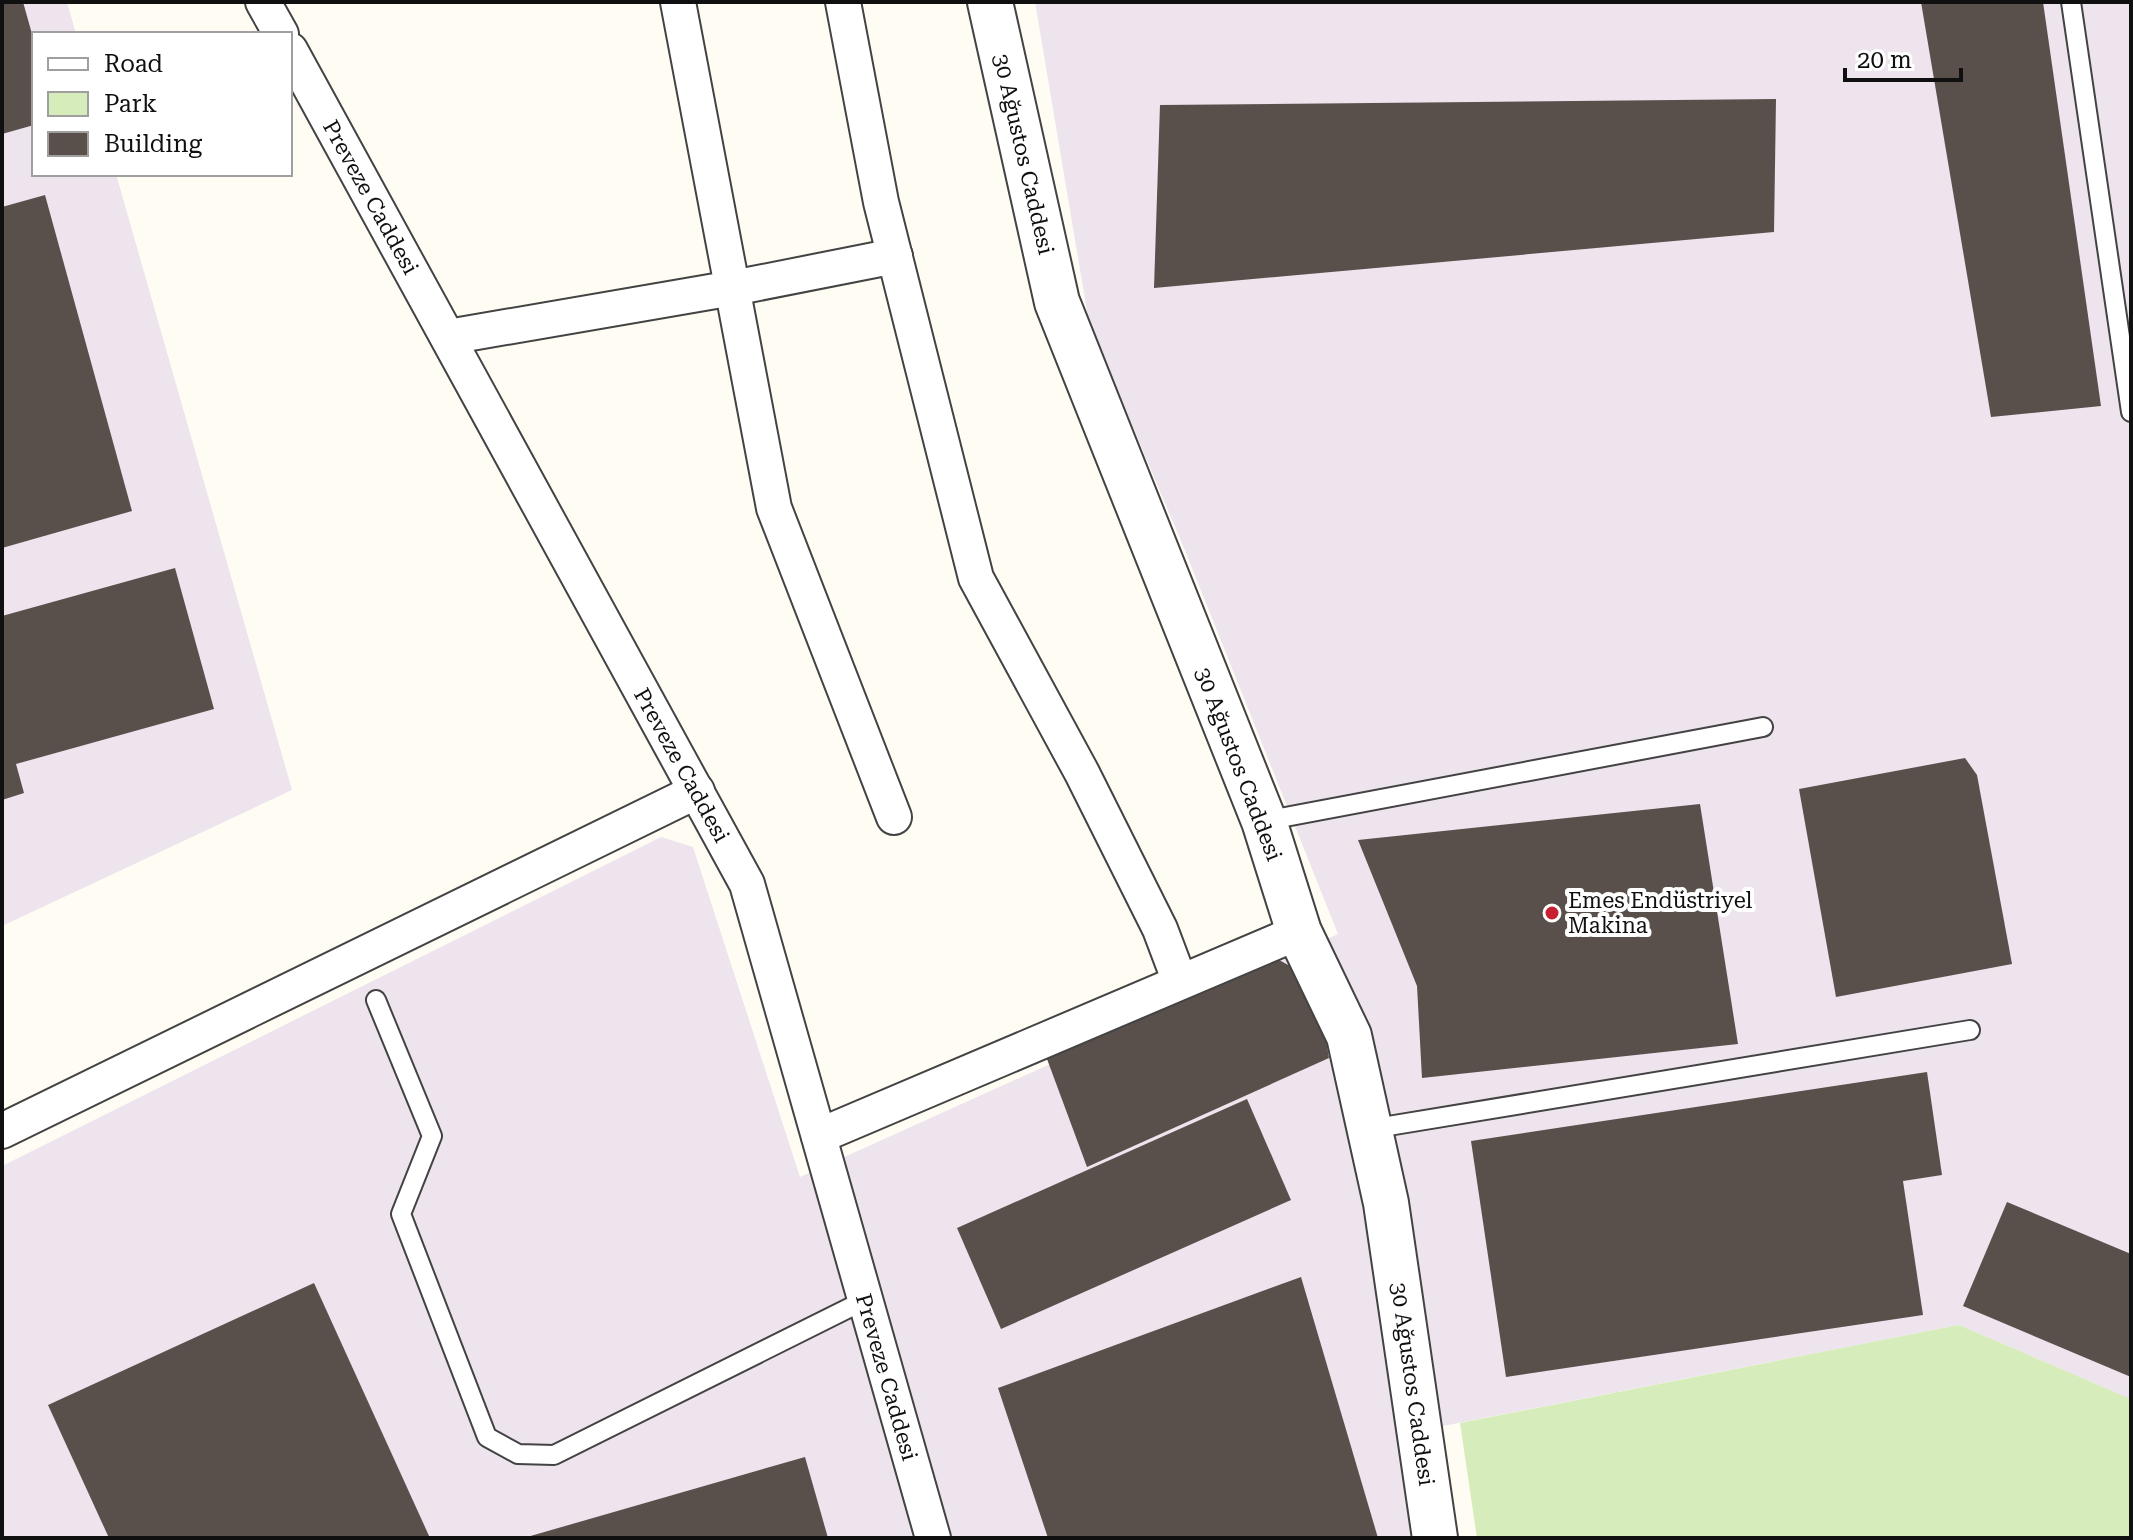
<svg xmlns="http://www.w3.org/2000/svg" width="2133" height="1540" viewBox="0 0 2133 1540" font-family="'Roboto Serif',serif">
  <rect width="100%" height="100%" fill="#fffcf3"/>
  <!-- industrial -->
  <g fill="#ede4ee">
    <path d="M2,2H67L76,34H34V174H116L292,790L2,926Z"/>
    <path d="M1035,2H2131V1399L1959,1325L1397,1435L1411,1538H2V1166L661,837L693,847L800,1177L1338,934L1184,548L1089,323Z"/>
  </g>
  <!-- green -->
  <path fill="#d6ecba" d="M1959,1325L2131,1399V1538H1477L1460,1423Z"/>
  <!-- building -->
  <g fill="#59504c">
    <path d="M2,2H23L34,41V125L2,134Z"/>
    <path d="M1921,2H2043L2101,406L1991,417Z"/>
    <path d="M1776,99L1774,232L1154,288L1160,105Z"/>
    <path d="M45,195L132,511L2,548V207Z"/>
    <path d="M175,568L214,709L16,764L24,793L2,800V616Z"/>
    <path d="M1965,758L1977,775L2012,964L1836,997L1799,789Z"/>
    <path d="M1700,804L1738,1044L1422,1078L1417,986L1358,840Z"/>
    <path d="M1279,960L1316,980L1329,1058L1087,1167L1047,1059Z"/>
    <path d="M1927,1072L1942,1175L1903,1181L1923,1315L1506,1377L1471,1141Z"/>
    <path d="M1247,1099L1291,1200L1001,1329L957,1228Z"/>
    <path d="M2007,1202L2131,1254V1377L1963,1306Z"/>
    <path d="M1301,1277L1378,1538H1048L998,1388Z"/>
    <path d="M314,1283L430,1538H109L48,1405Z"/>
    <path d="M805,1457L828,1538H527V1537Z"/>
  </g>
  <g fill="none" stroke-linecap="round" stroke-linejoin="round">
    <!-- service casing -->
    <g stroke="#434343" stroke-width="22">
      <g id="service">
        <path d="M2071,2L2131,412"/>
        <path d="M1264,821L1763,727"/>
        <path d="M376,1000L432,1136L401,1214L487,1437L518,1454L554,1455L865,1300"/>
        <path d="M1370,1129L1970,1030"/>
      </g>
    </g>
    <!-- minor casing -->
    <g stroke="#434343" stroke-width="38">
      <g id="minor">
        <path d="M263,2L281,34"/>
        <path d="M678,2L774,508L894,817"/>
        <path d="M843,2L881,202L976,578L1082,773L1160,929L1180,982"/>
        <path d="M290,50L747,884L933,1538"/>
        <path d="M448,337L733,288L895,256"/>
        <path d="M2,1131L697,791"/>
        <path d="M819,1136L1299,932"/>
      </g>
    </g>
    <!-- tertiary casing -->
    <g stroke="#434343" stroke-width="48">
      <path id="tertiary" d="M990,2L1057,302L1264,821L1299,932L1349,1036L1386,1203L1435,1538"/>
    </g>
    <!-- service -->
    <use href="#service" stroke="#fff" stroke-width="18"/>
    <!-- minor -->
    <use href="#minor" stroke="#fff" stroke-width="34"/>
    <!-- tertiary -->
    <use href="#tertiary" stroke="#fff" stroke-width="44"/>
  </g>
  <!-- markers -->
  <circle fill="#c72131" stroke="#fff" stroke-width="3" cx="1552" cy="913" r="8"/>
  <g text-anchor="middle" stroke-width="8" stroke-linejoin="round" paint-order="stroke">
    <!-- street labels -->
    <g font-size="22" fill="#101010" stroke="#fff">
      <text transform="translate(1024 154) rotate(77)" y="8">30 Ağustos Caddesi</text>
      <text transform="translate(371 197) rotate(61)" y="8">Preveze Caddesi</text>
      <text transform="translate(1239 764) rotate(69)" y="8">30 Ağustos Caddesi</text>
      <text transform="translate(682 765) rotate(61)" y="8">Preveze Caddesi</text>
      <text transform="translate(887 1377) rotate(74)" y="8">Preveze Caddesi</text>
      <text transform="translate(1413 1384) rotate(82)" y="8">30 Ağustos Caddesi</text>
    </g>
    <!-- poi labels -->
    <g font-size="22" fill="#101010" stroke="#fff" text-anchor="start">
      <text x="1568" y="908">Emes Endüstriyel<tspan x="1568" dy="25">Makina</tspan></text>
    </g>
  </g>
  <!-- border -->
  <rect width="2133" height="1540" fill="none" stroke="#101010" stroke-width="8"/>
  <!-- legend -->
  <rect x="32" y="32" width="260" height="144" fill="#ffffff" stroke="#9f9f9f" stroke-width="2"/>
  <rect x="48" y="58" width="40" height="12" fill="#ffffff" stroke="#9f9f9f" stroke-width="2"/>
  <text x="104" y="72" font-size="24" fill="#101010">Road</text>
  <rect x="48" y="92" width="40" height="24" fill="#d6ecba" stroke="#9f9f9f" stroke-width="2"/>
  <text x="104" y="112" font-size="24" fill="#101010">Park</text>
  <rect x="48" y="132" width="40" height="24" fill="#59504c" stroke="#9f9f9f" stroke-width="2"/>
  <text x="104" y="152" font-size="24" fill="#101010">Building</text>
  <!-- scale -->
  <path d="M1845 68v12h116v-12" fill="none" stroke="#101010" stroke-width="4"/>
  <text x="1857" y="68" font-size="24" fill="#101010" stroke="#ffffff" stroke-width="6" paint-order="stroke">20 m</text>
</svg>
